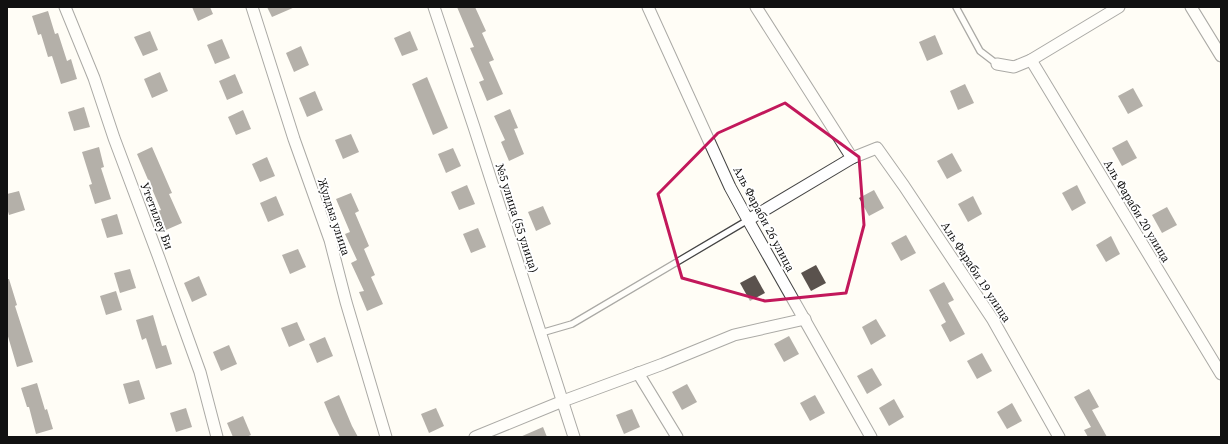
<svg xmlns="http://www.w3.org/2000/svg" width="1228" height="444" viewBox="0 0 1228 444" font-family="'Source Serif 4',serif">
  <rect width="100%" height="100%" fill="#fffdf5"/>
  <!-- building -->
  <g fill="#5a524d">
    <path d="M192,7H210L213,14L198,21Z"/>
    <path d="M267,7H295L272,17Z"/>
    <path d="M457,7H475L486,31L482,33L494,60L489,62L503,94L487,101L479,82L484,80L470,48L474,47Z"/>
    <path d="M48,11L55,34L58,33L67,61L71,59L77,79L61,84L52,56L48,57L41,34L38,35L32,16Z"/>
    <path d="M150,31L158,50L143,56L134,37Z"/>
    <path d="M410,31L418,50L402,56L394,38Z"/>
    <path d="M935,35L943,54L927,61L919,42Z"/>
    <path d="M222,39L230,58L215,64L207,45Z"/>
    <path d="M301,46L309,65L294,72L286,53Z"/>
    <path d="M160,72L168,91L152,98L144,79Z"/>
    <path d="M235,74L243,93L227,100L219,81Z"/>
    <path d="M427,77L448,128L433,135L412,84Z"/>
    <path d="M965,84L974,103L958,110L950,91Z"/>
    <path d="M1133,88L1143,106L1128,114L1118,96Z"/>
    <path d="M315,91L323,110L307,117L299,98Z"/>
    <path d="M84,107L90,127L74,131L68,112Z"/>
    <path d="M510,109L518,128L514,129L524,154L509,161L501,142L505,140L494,116Z"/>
    <path d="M243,110L251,129L236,135L228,117Z"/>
    <path d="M351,134L359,152L343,159L335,140Z"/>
    <path d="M1127,140L1137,158L1122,166L1112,148Z"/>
    <path d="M99,147L104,167L101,168L111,199L95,204L89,185L92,184L82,152Z"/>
    <path d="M152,147L172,193L169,194L182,223L166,230L158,211L161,210L137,154Z"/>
    <path d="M453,148L461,166L446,173L438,154Z"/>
    <path d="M952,153L962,171L947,179L937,161Z"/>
    <path d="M267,157L275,176L260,182L252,164Z"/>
    <path d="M467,185L475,204L459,210L451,192Z"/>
    <path d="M1077,185L1086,203L1072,211L1062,193Z"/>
    <path d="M874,190L884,208L869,216L859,198Z"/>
    <path d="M19,191L25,210L9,215L7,208V194Z"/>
    <path d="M351,193L359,211L355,213L369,246L364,249L375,275L371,277L383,304L367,311L359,292L364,291L351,263L357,260L345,234L350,232L336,199Z"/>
    <path d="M276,196L284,215L268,222L260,203Z"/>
    <path d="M973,196L982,214L968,222L958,204Z"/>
    <path d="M543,206L551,224L536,231L528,212Z"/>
    <path d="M1167,207L1177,225L1162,233L1152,215Z"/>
    <path d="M117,214L123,234L107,238L101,219Z"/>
    <path d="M478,228L486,247L471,253L463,234Z"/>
    <path d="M906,235L916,253L901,261L891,243Z"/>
    <path d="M1111,236L1120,254L1106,262L1096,245Z"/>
    <path d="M298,249L306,267L290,274L282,255Z"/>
    <path d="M816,265L826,283L811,291L801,273Z"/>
    <path d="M130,269L136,288L120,293L114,273Z"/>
    <path d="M755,275L765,293L750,301L740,283Z"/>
    <path d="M199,276L207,295L192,302L184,283Z"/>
    <path d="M7,279H9L17,305L15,306L33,362L17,367L7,333Z"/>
    <path d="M944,282L954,300L948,303L965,334L950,342L941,325L946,322L929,290Z"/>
    <path d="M116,291L122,310L106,315L100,296Z"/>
    <path d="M153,315L162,346L166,345L172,364L156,369L146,338L142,340L136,320Z"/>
    <path d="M876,319L886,336L871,345L862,327Z"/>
    <path d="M297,322L305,340L289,347L281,328Z"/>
    <path d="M789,336L799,354L784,362L774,344Z"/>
    <path d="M325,337L333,356L317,363L309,344Z"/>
    <path d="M229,345L237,364L221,371L213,352Z"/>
    <path d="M982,353L992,371L977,379L967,361Z"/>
    <path d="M872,368L882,385L867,394L857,376Z"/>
    <path d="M139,380L145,399L129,404L123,384Z"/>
    <path d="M37,383L45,410L47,409L53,429L36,434L29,407H27L21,388Z"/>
    <path d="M687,384L697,402L682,410L672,392Z"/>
    <path d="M1089,389L1099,407L1092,410L1107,437H1088L1084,430L1091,427L1074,397Z"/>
    <path d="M339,395L352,426L358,437H340L332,421L324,402Z"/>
    <path d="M815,395L825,413L810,421L800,403Z"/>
    <path d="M894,399L904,417L889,426L879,408Z"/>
    <path d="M1012,403L1022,421L1007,429L997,412Z"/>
    <path d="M186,408L192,427L176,432L170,413Z"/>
    <path d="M436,408L444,426L429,433L421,414Z"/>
    <path d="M632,409L640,427L624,434L616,415Z"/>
    <path d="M243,416L251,435L246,437H233L227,423Z"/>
    <path d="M543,427L547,437H520Z"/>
  </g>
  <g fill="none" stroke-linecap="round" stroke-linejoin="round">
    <!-- lane casing -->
    <g stroke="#444" stroke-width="8">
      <g id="lane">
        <path d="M956,7L980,51L997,64"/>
        <path d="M541,333L572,324L748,220"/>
      </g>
    </g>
    <!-- street casing -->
    <g stroke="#444" stroke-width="13">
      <g id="street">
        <path d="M65,7L94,78L114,138L159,258L200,372L217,437"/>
        <path d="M252,7L294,139L330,240L346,302L386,437"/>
        <path d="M434,7L474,127L574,437"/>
        <path d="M648,7L730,187L748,220L871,437"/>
        <path d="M1191,7L1221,56"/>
        <path d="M1031,60L1221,374"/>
        <path d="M997,64L1014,67L1031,60L1119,7"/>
        <path d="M852,158L877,148L904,186L993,320L1059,437"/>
        <path d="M748,220L852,158L756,7"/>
        <path d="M638,373L677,437"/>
        <path d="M475,437L563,401L663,364L734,335L805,319"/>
      </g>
    </g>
    <!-- lane -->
    <use href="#lane" stroke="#fff" stroke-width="5.5"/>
    <!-- street -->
    <use href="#street" stroke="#fff" stroke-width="11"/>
  </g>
  <!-- marked area -->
  <path d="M0 0H1228V444H0ZM785,103L859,157L864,225L846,293L765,301L682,278L658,194L718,133Z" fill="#fffdf5" fill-opacity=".55" fill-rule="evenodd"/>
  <path fill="none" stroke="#c2185b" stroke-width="3" stroke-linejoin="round" d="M785,103L859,157L864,225L846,293L765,301L682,278L658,194L718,133Z"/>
  <g text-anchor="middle" stroke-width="4" stroke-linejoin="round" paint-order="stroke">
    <!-- street labels -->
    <g font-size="12" fill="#111" stroke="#fff">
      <text transform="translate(1137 211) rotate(59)" y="4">Аль Фараби 20 улица</text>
      <text transform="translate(157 216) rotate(69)" y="4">Утетилеу Би</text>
      <text transform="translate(334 217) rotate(72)" y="4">Жулдыз улица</text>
      <text transform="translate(517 218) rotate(72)" y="4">№5 улица (55 улица)</text>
      <text transform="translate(764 219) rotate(62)" y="4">Аль Фараби 26 улица</text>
      <text transform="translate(976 272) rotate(57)" y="4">Аль Фараби 19 улица</text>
    </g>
  </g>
  <!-- border -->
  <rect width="1228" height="444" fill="none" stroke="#111111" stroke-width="16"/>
</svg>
